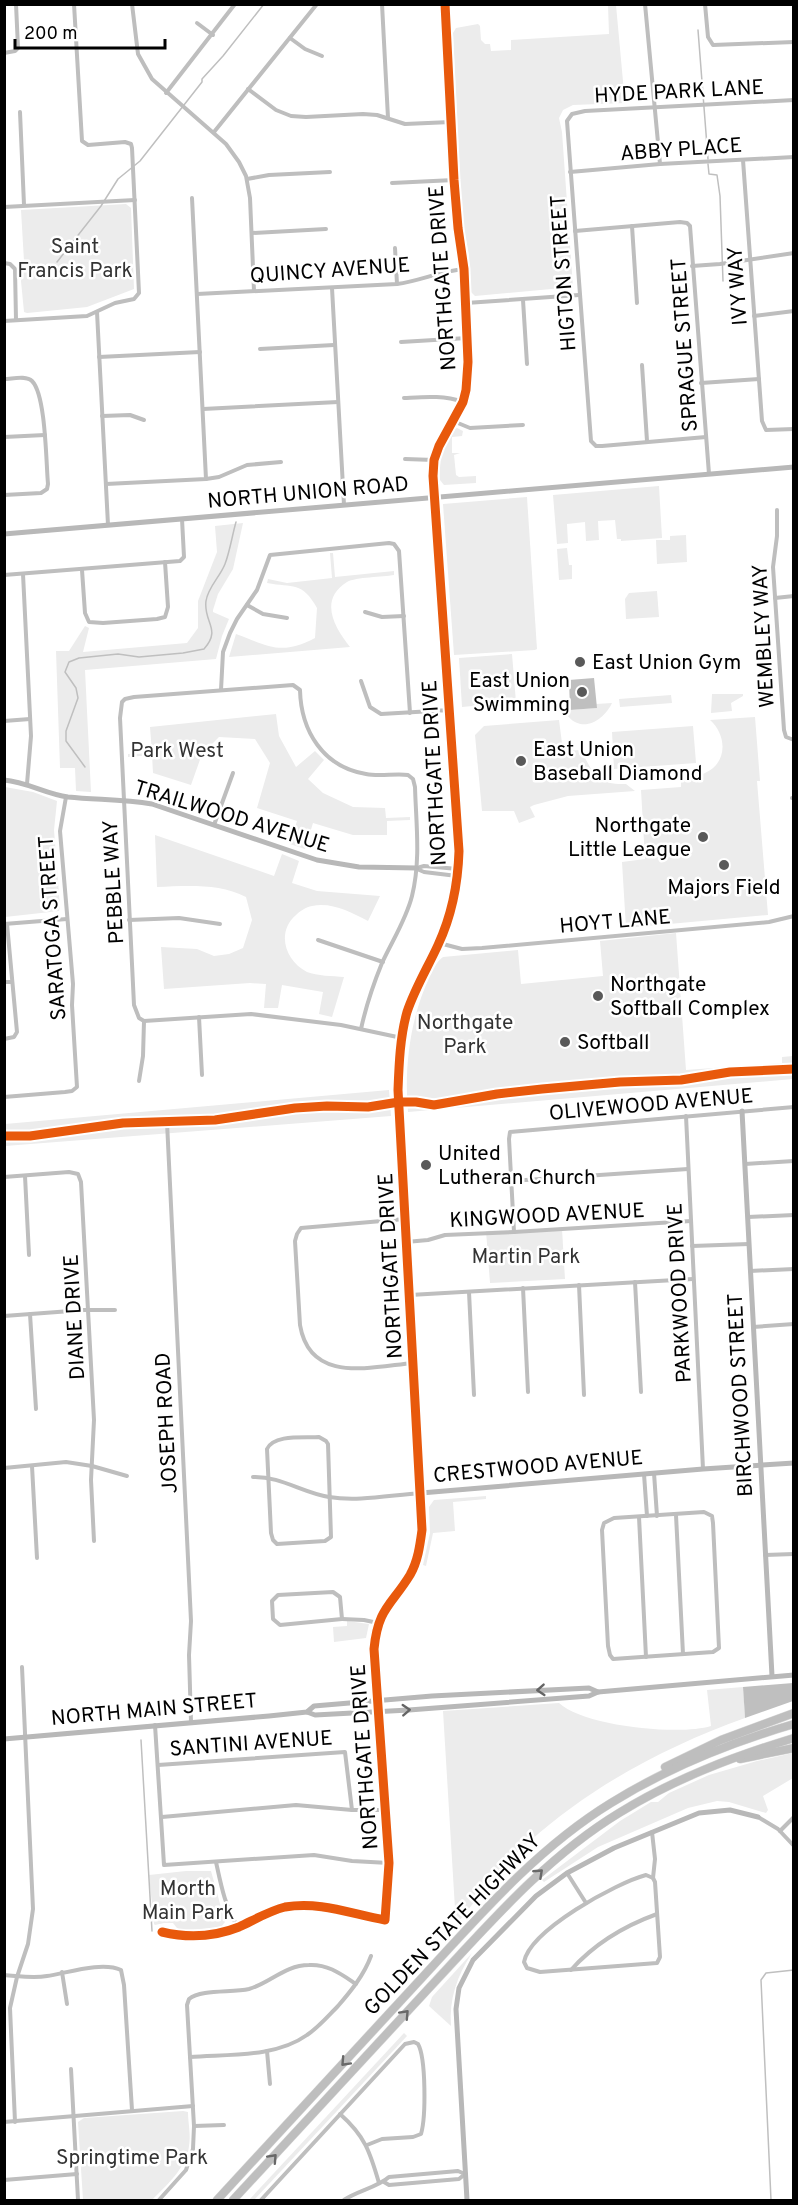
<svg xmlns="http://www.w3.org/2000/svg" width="798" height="2205" viewBox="0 0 798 2205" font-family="Overpass,sans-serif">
  <rect width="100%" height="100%" fill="#fff"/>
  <!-- green -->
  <g fill="#ececec">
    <path d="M608,5H616L625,103L573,105L563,110L559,118L562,132L573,287L475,296L471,292L469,255L462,219L453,33L456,28L478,24L480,26L481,40L485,44H490L491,51L511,50V40L609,34Z"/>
    <path d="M126,204L131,208L134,289L87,307L27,313L24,312L21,281L24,261L21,210Z"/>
    <path d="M457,428L463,431L462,436L452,437V453H460L454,455L456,475L459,477L476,476V483L444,485L440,480C439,466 441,434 457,428Z"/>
    <path d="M659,486L662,538L621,541V539H617L615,520L598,521L599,540L586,541L585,522L567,524L568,543L557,544L553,495Z"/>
    <path d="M527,497L537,649L535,650L454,655L443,504Z"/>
    <path d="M243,523L233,569L218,594L213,610V612L229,619L222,636L216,659L85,670L91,792L76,791L75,768H60L56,651H69L85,626L89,628L83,652L187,643L198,628V601L217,552L215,526Z"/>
    <path d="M686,535L687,562L657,564L656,540H670V536Z"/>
    <path d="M567,548L569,565H572V579L559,580L557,549Z"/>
    <path d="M330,553H333L335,577L394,571V575C383,577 356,577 347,582C318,600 335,628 350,647L229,657L236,634C269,646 281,656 315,638L317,608C302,581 293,588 267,583L268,579L287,583L332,578Z"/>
    <path d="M657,591L659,617L626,619L625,599L629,593Z"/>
    <path d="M512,654L516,702L462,707L459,658Z"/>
    <path d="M712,694H743V696L731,703L732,711L711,713Z"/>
    <path d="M671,695L672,703L620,707L619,699Z"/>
    <path d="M612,703C606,716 590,730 575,722C569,719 565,712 561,708L563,705L570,704V710L597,708L596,704Z"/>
    <path d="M276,714L279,736L296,767L315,751L324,760L308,779L323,793L353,807L385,808L386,818L410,817V820L387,821V835H353L313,823L305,849L290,844L297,821L257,808L270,763L255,739L219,737L202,754L191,785L153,773L152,755L128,757V754L152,753L150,727Z"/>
    <path d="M755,717L760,781H757L768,915L626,928L622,862L645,859L641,790L681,787V777C689,776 698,777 705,773C728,763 727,735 710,720Z"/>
    <path d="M559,720L563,751L581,750C593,773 596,785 626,784L635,791L568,796L534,805L530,807L535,817L519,823L514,811H482L475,735L484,726Z"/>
    <path d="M693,726L696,763L614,769L612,732Z"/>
    <path d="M5,787L33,792L57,801L54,830L60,907L59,911L5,917Z"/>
    <path d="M155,835L274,876L282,854L299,861L292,883L317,891L380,896L368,921C350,912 332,902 312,906C306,907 300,911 296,915C276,932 285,961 307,972C317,976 333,976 344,977L332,1017L319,1014L323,992L282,985L278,1008H264L266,984L250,983L164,989L161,947L197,949L214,956L229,954L243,948L252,920L246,897C219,883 186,886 157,887Z"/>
    <path d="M676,933L686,1070L782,1063V1057L793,1056V1079L408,1112C404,1067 410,1018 430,976C434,969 436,962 443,957L518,950L521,984L603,976L600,941Z"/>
    <path d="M389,1090L391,1116L5,1146V1124Z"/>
    <path d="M562,1229L565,1279L490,1283L486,1231Z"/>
    <path d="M486,1496V1499L453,1502L455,1531L433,1533L426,1566L423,1565L430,1533L429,1507L434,1500Z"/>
    <path d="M347,1621L369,1624L366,1638L334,1642L333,1627L347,1626Z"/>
    <path d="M743,1687L745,1718C667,1746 591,1786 529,1842C501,1867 479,1896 456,1925L443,1711L559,1703C583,1726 679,1736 711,1726L707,1690Z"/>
    <path d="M793,1753V1778L763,1796L768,1810L766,1813L729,1802L717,1801L688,1808L598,1847L544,1882L542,1880L620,1821L651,1802H658L669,1793L709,1775L757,1761Z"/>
    <path d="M186,1871H211L225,1922L221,1927L182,1931L177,1928L173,1923H164L155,1925L154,1924L149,1875Z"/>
    <path d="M472,1953C457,1976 449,1999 451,2026L429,2006L432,1997Z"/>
    <path d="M404,2033L407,2036L254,2200H249Z"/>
    <path d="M183,2111L188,2112C188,2123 191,2135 189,2146C187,2167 166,2186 152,2200H83L78,2122L84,2118Z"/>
  </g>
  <!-- water -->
  <g fill="#bfbfbf">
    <path d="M594,678L597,708L570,710L569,680Z"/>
    <path d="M793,1683V1701L745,1718L743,1687Z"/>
  </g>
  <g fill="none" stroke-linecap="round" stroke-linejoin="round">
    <!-- stream -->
    <g stroke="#bfbfbf" stroke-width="1.5">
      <path d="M698,30L708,159"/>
      <path d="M708,164L709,174L717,175L720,196L723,281"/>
      <path d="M57,262L101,206L118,179L140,161L202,82V79L223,56L264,4"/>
      <path d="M85,767L66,741V731L78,698L76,688L65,672L69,662L79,658L118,654L139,657L183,653L204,649C222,629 203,622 206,601C208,587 220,577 225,564C230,551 232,536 236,522"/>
      <path d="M141,1740L152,1931"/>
      <path d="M771,2200L761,1980L766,1973L794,1970"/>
    </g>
    <!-- highway casing -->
    <g stroke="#dbdbdb" stroke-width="9">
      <g id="highway">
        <path d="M740,1759L794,1748"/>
        <path d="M665,1767L721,1740L794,1713"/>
        <path d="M217,2200C284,2127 352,2054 419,1981C478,1917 536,1849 611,1803C669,1767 729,1743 794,1724"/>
        <path d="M233,2200C299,2129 364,2058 430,1987C489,1924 545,1858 619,1813C674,1779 732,1757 794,1738"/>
      </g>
    </g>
    <!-- street -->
    <g stroke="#bebebe" stroke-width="4">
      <path d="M132,4L138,54L152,79L226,144L239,162L246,176L250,198L254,291"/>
      <path d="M382,4L388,118"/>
      <path d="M645,4L660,164"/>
      <path d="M705,4L708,37L713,45L794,42"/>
      <path d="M197,23L213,35"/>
      <path d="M290,38L305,49L322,56"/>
      <path d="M4,53L15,51L18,48L16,4"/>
      <path d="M248,89L276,110L291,116L306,117L363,114L377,115L405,124L451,122"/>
      <path d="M166,93L235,4"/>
      <path d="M20,112L24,205"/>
      <path d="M214,132L317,4"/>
      <path d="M743,160L762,421L766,430L794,429"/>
      <path d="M570,172L660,164L794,157"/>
      <path d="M247,179L269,175L330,172"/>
      <path d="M392,183L454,180"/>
      <path d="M192,198L206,479"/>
      <path d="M4,207L135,200"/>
      <path d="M632,226L637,303"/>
      <path d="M575,231L680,222L687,223L690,226L709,474"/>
      <path d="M252,233L326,229"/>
      <path d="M395,248L397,284"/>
      <path d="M4,263L10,264L15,269L16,320"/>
      <path d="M692,266L720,264L794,253"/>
      <path d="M332,288L344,505"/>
      <path d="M197,294L397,284C420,281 440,271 464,269"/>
      <path d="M523,300L527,364"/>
      <path d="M466,303L579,295"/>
      <path d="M97,312L108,525"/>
      <path d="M754,316L794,311"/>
      <path d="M4,321L87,316L115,303L134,299L139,293L132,148L131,144L125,142L88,145L82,141L74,4"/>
      <path d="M401,342L467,338"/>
      <path d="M260,349L334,345"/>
      <path d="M99,357L200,352"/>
      <path d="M642,365L647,441"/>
      <path d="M4,379C12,379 26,375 32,381C46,395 46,463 48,484L47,489L41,493L4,495"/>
      <path d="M701,383L759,379"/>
      <path d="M404,398C424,397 443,395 463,402"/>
      <path d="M203,409L338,402"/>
      <path d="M102,416L130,415L144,420"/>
      <path d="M453,421L470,428L523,425"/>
      <path d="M4,437L45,435"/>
      <path d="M706,437L602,446H596L591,441L567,121L572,114L585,111L794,100"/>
      <path d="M405,459L434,460"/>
      <path d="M106,484L206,479L219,477L247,465L281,462"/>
      <path d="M777,510V536L773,567L784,730L786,737L794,740"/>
      <path d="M82,570L85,613L89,622L103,623L157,619L165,617L168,607L165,562"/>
      <path d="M23,574L31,736L27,784"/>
      <path d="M4,575L180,561L184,557L182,519"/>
      <path d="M775,598L794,596"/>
      <path d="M247,605L263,614L287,618"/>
      <path d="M365,612L382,617L404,616"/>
      <path d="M361,681L370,707L381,714L450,710"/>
      <path d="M221,690L223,652L230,633L237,619L257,590L270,555L389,543L394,544L399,551L410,713"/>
      <path d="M4,721L30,719"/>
      <path d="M792,798H794"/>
      <path d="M214,825L233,773"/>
      <path d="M417,868L424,866L458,869"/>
      <path d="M417,869L424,872L457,876"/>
      <path d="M129,920L179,918L220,924"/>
      <path d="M4,924L67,919"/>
      <path d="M318,940L383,962"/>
      <path d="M439,943L462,949L482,948L769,922L794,916"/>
      <path d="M4,982H12"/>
      <path d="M199,1017L202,1075"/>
      <path d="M144,1021L139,1018L134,1005L120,718L122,702L125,699L134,697L293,685L300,690C301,731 323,767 366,774C380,777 395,773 408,775L413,779L415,787C416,823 421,860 412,896C406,920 392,941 382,963C373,985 366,1006 361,1029"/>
      <path d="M144,1021L251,1014L341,1025L402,1038"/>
      <path d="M4,1039L14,1037L17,1032L7,924"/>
      <path d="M139,1081L143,1056L144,1021"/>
      <path d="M4,1097L65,1092L72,1091L77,1087L72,1005L73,984L60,831L66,797"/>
      <path d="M686,1116L703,1469"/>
      <path d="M167,1122L191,1621L189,1655L191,1722"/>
      <path d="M745,1164L794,1161"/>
      <path d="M25,1176L29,1255"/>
      <path d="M4,1177L69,1172L78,1174L81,1182L94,1420L91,1480L94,1541"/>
      <path d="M511,1181L688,1169"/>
      <path d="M748,1217L794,1215"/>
      <path d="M405,1219L301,1228L297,1234L295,1241L300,1325C310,1384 370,1367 413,1363"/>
      <path d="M514,1232L509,1139L510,1132L794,1107"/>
      <path d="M406,1242L428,1240L445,1235L514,1232L691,1221"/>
      <path d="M692,1246L749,1244"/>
      <path d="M750,1271L794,1269"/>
      <path d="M635,1282L641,1392"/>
      <path d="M579,1285L584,1395"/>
      <path d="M523,1288L528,1392"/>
      <path d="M469,1292L474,1395"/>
      <path d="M410,1295L693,1279"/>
      <path d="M30,1314L36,1409"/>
      <path d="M4,1316L84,1310H115"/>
      <path d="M753,1327L794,1324"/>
      <path d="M319,1437L326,1441L328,1444L331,1537L325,1541L277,1544L273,1540L271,1533L267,1449C274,1434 304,1438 319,1437Z"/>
      <path d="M32,1466L37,1558"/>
      <path d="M4,1468L66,1462L92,1466L127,1476"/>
      <path d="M654,1473L657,1516"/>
      <path d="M644,1474L647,1516"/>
      <path d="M253,1477C280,1476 303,1493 329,1497C358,1502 391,1495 421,1493"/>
      <path d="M704,1512L712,1516L713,1523L719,1648L713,1652L613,1659L610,1655L608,1646L602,1530L604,1523L614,1518Z"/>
      <path d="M676,1515L683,1654"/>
      <path d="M639,1517L646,1657"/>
      <path d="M765,1555L794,1554"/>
      <path d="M333,1592L340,1597L342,1619L280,1625L273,1619L272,1601L278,1595Z"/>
      <path d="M342,1619L364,1620L378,1623"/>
      <path d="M155,1725L164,1865L314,1855L352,1861L389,1863"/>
      <path d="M158,1765L345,1752L352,1810"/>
      <path d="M162,1817L296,1805L352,1810H387"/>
      <path d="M758,1817L778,1829L794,1846"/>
      <path d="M780,1831L794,1817"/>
      <path d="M652,1832L655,1859L653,1878"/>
      <path d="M216,1862C221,1885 225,1907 238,1927"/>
      <path d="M567,1873L586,1903"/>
      <path d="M646,1875L653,1878L655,1882L660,1957L657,1963L540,1972L527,1968L524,1962C530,1930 616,1883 646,1875Z"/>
      <path d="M162,1932C187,1938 214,1937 239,1927C254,1920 269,1911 285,1907C320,1901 351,1914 385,1920L389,1863L377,1712"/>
      <path d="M571,1970C595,1943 624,1926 657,1914"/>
      <path d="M62,1972L67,2004"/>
      <path d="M4,1975C19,1976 33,1979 47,1976C67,1973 102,1961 121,1970L124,1985L132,2110"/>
      <path d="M267,2051L270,2084"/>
      <path d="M190,2057C227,2054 275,2058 307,2035C319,2027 328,2016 338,2006C351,1991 364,1975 371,1956"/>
      <path d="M71,2069L78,2200"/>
      <path d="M340,2114C365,2136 370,2152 379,2183"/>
      <path d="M4,2122L193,2106"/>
      <path d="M15,2122L10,2008L17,1977L28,1944L33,1909L22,1667"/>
      <path d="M194,2126L224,2125"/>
      <path d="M4,2180L77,2174"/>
      <path d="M384,2182L389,2185L459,2179L465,2174"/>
      <path d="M159,2200L186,2170L193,2149L194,2126L187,2005L189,1999C201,1989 232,1993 249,1989C270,1983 285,1965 309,1965C328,1964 341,1974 356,1984"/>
      <path d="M261,2200L405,2044L414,2042L418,2044C426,2058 426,2117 421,2134L413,2137L382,2139L367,2145"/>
      <path d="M344,2200C357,2191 378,2187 389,2177L458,2171L465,2174"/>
    </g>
    <!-- secondary -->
    <g stroke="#b8b8b8" stroke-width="5">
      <path d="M4,534L794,467"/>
      <path d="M4,780C27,782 46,794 68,797C97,800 122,799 152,804L317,860L359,867L417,868"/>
      <path d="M742,1111L772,1676"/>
      <path d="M421,1493L703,1469L794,1463"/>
      <path d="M377,1711C376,1680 368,1645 381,1616C388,1600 402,1589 410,1574C418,1561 420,1545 422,1530L398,1090C399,1064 400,1037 407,1012C415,988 428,967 438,945C452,915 458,883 459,851L433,476L434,460L439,446L463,402L466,390L468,362L464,269L458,228L454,180L445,4"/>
      <path d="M307,1712L315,1715L409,1710L589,1696L598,1692L794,1675"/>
      <path d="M4,1739L269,1716L307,1712L314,1706L432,1696L589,1688L598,1692"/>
      <path d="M467,2200L456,2009L459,1988L473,1960L536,1896L567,1873L614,1848L699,1813L730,1810L758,1817"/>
    </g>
    <!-- highway -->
    <use href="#highway" stroke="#bebebe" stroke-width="8"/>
    <!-- cycleway casing -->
    <g stroke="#fff" stroke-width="13">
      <g id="cycleway">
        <path d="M4,1136H30L123,1123L215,1120L295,1108L327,1106L368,1107L399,1102H416L434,1105L497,1094L542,1089L620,1082L681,1080L730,1072L794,1069"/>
        <path d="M162,1932C187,1938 214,1937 239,1927C254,1920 269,1911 285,1907C320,1901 351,1914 385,1920L389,1863L374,1649C378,1608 391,1606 410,1575C418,1561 420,1545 422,1530L398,1090C399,1064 400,1037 407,1012C415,988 428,967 438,945C452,915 458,883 459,851L433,476L434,460L439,446L463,402L466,390L468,362L464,269L458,228L454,180L445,4"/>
      </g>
    </g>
    <!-- cycleway -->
    <use href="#cycleway" stroke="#e8590c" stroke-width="9"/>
  </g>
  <!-- one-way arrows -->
  <defs><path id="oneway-chevron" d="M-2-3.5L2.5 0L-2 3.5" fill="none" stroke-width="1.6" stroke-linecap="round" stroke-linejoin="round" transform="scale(1.5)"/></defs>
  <g stroke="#656565">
    <use href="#oneway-chevron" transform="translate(541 1690) rotate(176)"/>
    <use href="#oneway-chevron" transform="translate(406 1710) rotate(-3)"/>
  </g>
  <g stroke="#686868">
    <use href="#oneway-chevron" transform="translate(539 1873) rotate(-43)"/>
    <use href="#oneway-chevron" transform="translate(405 2014) rotate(-47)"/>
    <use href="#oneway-chevron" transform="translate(345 2062) rotate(133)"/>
    <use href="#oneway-chevron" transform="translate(273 2158) rotate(-47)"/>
  </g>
  <!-- markers -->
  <g fill="#595959" stroke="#fff" stroke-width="2">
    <circle cx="580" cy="662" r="6"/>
    <circle cx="582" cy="692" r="6"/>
    <circle cx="521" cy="761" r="6"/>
    <circle cx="703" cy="837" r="6"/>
    <circle cx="724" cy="865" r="6"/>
    <circle cx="598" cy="996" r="6"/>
    <circle cx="565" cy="1042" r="6"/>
    <circle cx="426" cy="1165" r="6"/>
  </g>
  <g text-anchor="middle" stroke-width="5" stroke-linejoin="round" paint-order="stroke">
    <!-- street labels -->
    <g font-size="21" fill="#000" stroke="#fff">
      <text transform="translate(679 91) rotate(-3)" y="7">HYDE PARK LANE</text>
      <text transform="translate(681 149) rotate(-4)" y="7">ABBY PLACE</text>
      <text transform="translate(330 270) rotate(-4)" y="7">QUINCY AVENUE</text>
      <text transform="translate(563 273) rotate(-94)" y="7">HIGTON STREET</text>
      <text transform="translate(442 278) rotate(-94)" y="7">NORTHGATE DRIVE</text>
      <text transform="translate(737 286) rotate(-94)" y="7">IVY WAY</text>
      <text transform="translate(684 345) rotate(-94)" y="7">SPRAGUE STREET</text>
      <text transform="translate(308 492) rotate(-5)" y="7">NORTH UNION ROAD</text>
      <text transform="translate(763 636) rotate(-93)" y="7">WEMBLEY WAY</text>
      <text transform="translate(434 773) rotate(-93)" y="7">NORTHGATE DRIVE</text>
      <text transform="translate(232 816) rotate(17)" y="7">TRAILWOOD AVENUE</text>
      <text transform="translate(113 882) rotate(-93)" y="7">PEBBLE WAY</text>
      <text transform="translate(615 921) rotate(-5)" y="7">HOYT LANE</text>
      <text transform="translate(52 928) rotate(-94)" y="7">SARATOGA STREET</text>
      <text transform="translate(651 1104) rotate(-5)" y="7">OLIVEWOOD AVENUE</text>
      <text transform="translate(547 1215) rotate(-3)" y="7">KINGWOOD AVENUE</text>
      <text transform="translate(390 1266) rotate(-93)" y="7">NORTHGATE DRIVE</text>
      <text transform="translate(679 1293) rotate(-93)" y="7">PARKWOOD DRIVE</text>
      <text transform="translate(74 1317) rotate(-93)" y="7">DIANE DRIVE</text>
      <text transform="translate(740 1395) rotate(-93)" y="7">BIRCHWOOD STREET</text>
      <text transform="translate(166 1423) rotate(-93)" y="7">JOSEPH ROAD</text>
      <text transform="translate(538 1466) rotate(-5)" y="7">CRESTWOOD AVENUE</text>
      <text transform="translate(154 1709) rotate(-5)" y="7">NORTH MAIN STREET</text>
      <text transform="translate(251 1743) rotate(-4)" y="7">SANTINI AVENUE</text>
      <text transform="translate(364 1757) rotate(-94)" y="7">NORTHGATE DRIVE</text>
      <text transform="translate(452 1924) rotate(-46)" y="7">GOLDEN STATE HIGHWAY</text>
    </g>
    <!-- park labels -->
    <g font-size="21" fill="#333" stroke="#fff">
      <text x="75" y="253">Saint<tspan x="75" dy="24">Francis Park</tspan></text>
      <text x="177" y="757">Park West</text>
      <text x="465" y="1029">Northgate<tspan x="465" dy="24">Park</tspan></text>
      <text x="526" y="1263">Martin Park</text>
      <text x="188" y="1895">Morth<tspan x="188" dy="24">Main Park</tspan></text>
      <text x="132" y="2164">Springtime Park</text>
    </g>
    <!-- poi labels -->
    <g font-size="21" fill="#000" stroke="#fff" text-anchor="start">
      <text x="592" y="669">East Union Gym</text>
      <text x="570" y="687" text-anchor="end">East Union<tspan x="570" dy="24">Swimming</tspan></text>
      <text x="533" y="756">East Union<tspan x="533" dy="24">Baseball Diamond</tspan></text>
      <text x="691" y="832" text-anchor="end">Northgate<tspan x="691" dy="24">Little League</tspan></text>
      <text x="724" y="894" text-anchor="middle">Majors Field</text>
      <text x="610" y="991">Northgate<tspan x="610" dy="24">Softball Complex</tspan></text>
      <text x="577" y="1049">Softball</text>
      <text x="438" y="1160">United<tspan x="438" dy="24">Lutheran Church</tspan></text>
    </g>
  </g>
  <!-- border -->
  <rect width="798" height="2205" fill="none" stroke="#000000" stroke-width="12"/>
  <!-- scale -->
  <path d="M15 39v9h150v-9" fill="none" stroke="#000000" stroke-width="3"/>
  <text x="24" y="39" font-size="18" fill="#000000" stroke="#ffffff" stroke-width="4.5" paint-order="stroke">200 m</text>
</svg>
